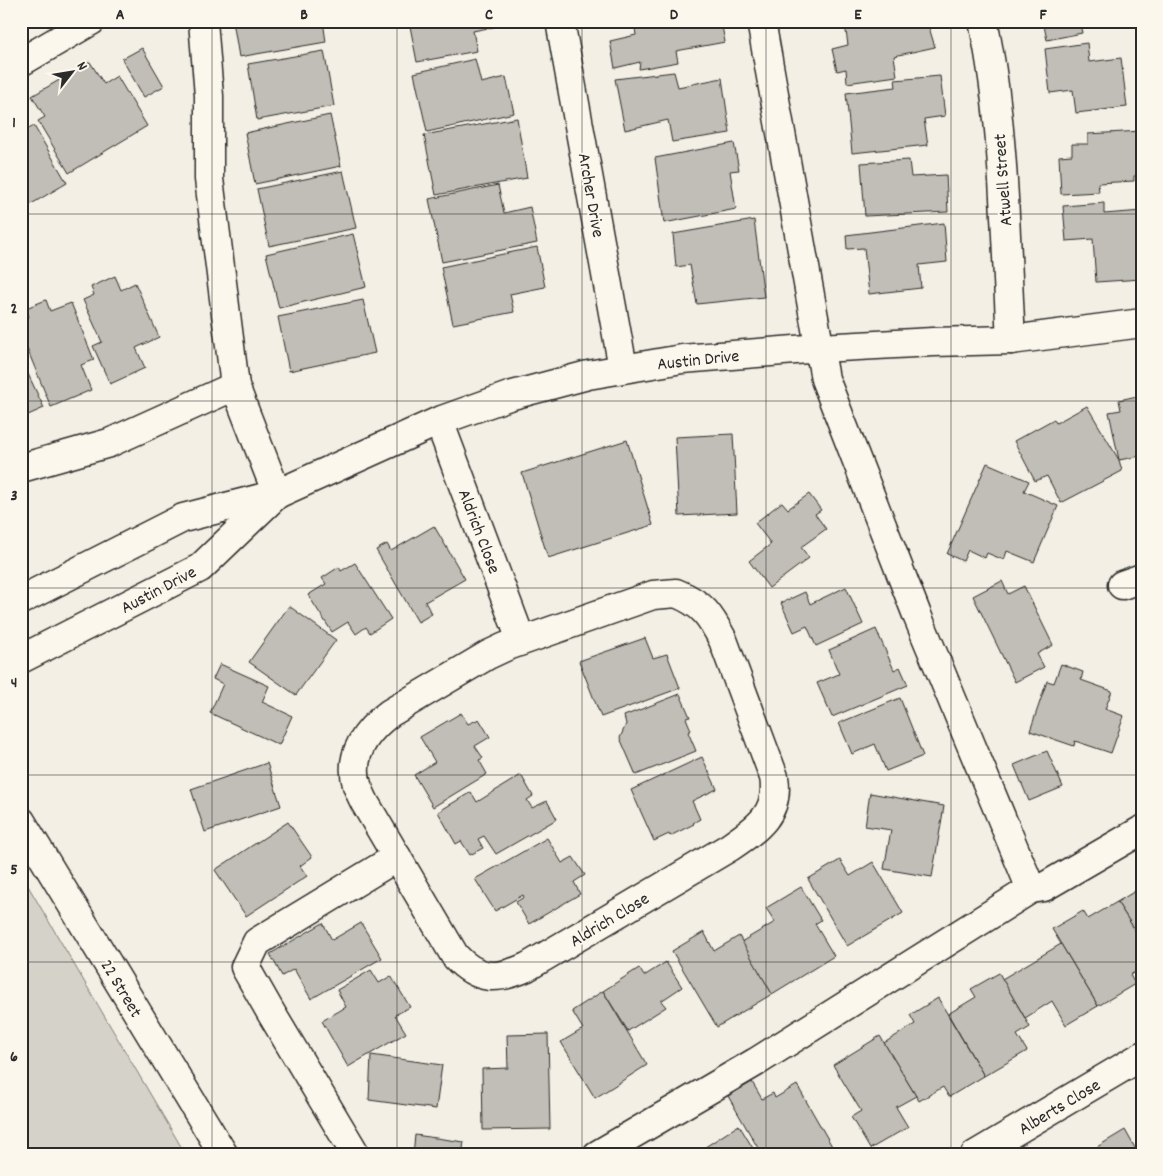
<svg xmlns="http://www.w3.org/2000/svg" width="1163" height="1176" viewBox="0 0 1163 1176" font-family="Dekko,sans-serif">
  <rect width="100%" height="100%" fill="#f3efe4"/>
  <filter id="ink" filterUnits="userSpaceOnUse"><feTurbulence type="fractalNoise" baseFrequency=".02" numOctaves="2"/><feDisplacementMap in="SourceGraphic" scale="10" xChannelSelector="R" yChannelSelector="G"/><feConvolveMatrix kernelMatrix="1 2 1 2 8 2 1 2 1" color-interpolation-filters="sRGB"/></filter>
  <g filter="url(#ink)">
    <!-- green -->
    <path fill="#d5d2c9" stroke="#807e7a" d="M21,874L186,1155H21Z"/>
    <!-- building -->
    <g fill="#c0beb6" stroke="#2b2b2b">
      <path d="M233,21H323L326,42L239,57Z"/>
      <path d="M409,21H497L498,26L473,31L477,51L417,62Z"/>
      <path d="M634,21H721L725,42L676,51L678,62L639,69L640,62L615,68L610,41L636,35Z"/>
      <path d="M860,21H927L935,47L894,56L897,76L847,83L846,69L837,71L832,49L848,45L845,24Z"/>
      <path d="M1043,21H1114L1081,28L1082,33L1047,40Z"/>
      <path d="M1087,43L1089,62L1121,58L1127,107L1076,113L1073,90L1050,93L1045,49Z"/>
      <path d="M142,48L164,86L144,97L122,59Z"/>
      <path d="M324,51L334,106L257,120L248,64Z"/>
      <path d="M475,59L481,83L506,77L514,113L427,132L414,73Z"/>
      <path d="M90,62L104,84L117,76L147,126L69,173L38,121L45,117L32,96Z"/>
      <path d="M674,72L678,87L722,78L730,133L672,142L668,120L625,130L615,79Z"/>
      <path d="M940,76L945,116L924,119L928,145L852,153L846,93L896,87L895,80Z"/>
      <path d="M330,115L341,166L255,184L245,133Z"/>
      <path d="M517,118L527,178L436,195L424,135Z"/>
      <path d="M34,126L67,183L21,210V133Z"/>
      <path d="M1142,131V175L1134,176V181L1098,183L1099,192L1061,194L1059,156L1072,155V144H1088V134Z"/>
      <path d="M734,143L739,170L730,171L736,209L664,223L655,158Z"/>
      <path d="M909,160L911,177L946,175L948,212L865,216L861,163Z"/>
      <path d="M343,171L356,228L269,246L257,189Z"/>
      <path d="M498,185L504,213L530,207L537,243L442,262L429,199Z"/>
      <path d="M1104,203V214L1142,211V279L1096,282L1093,239L1066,241L1063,206Z"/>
      <path d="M754,220L764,297L697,304L690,265L676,267L673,234Z"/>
      <path d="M944,223L947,262L919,265L921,288L869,294L864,248L847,249L846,235Z"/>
      <path d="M353,234L366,287L279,308L266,254Z"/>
      <path d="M537,247L545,287L510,294L514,312L453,324L441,267Z"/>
      <path d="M115,276L121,290L135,283L159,337L136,348L145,368L110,384L93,346L102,342L83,300L94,295L91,287Z"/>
      <path d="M46,300L50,311L71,303L94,360L81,365L91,390L51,407L21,334V320L29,317L26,308Z"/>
      <path d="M363,300L375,353L289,371L278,317Z"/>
      <path d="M21,359L44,408L21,418Z"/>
      <path d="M1142,395V463L1140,456L1119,460L1109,412L1121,410L1119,400Z"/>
      <path d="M1087,406L1119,460L1122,471L1061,503L1047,476L1035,481L1014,441L1054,419L1056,423Z"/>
      <path d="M733,434L737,513L679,516L675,437Z"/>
      <path d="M627,440L653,525L548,558L522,473Z"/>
      <path d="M987,463L1029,481L1024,491L1058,506L1034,562L1007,551L1004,560L987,553L985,558L968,550L963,561L947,554Z"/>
      <path d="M809,494L821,510L815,514L826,529L801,547L809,558L769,588L749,561L771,544L755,523L782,502L788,509Z"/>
      <path d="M434,526L465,579L425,602L432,614L418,622L376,550L387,544L391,551Z"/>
      <path d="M355,563L391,619L370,633L366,627L356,634L348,622L332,632L308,595L326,584L322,578L339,567L341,571Z"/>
      <path d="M1002,581L1008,594L1024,586L1053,645L1037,654L1044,667L1015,682L973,596Z"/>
      <path d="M846,587L863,624L816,646L807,626L794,632L781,603L805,592L810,604Z"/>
      <path d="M289,606L336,640L296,695L249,662Z"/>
      <path d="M876,629L894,670L900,667L908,685L832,717L817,683L839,674L829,650Z"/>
      <path d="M645,638L653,658L667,654L680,688L601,717L579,661Z"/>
      <path d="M220,664L269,686L262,702L292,716L279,745L210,713L223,684L213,679Z"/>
      <path d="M1061,664L1083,672L1081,680L1112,691L1105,709L1124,716L1111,753L1075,741L1074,746L1030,731L1047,681L1054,683Z"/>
      <path d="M680,694L690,717L686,718L691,730L688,732L696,751L636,775L620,738L626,724L624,716Z"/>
      <path d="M900,698L923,756L886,771L875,744L852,754L839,723Z"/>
      <path d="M461,713L468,724L479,719L490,737L475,746L483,758L479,760L487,774L433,807L414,775L435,762L420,737Z"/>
      <path d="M1047,751L1063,787L1029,801L1014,765Z"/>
      <path d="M702,757L717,789L692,801L700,819L693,823L694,824L670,836L669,834L654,841L631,790Z"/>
      <path d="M267,763L281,806L205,832L191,789Z"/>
      <path d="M521,775L533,796L527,800L532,808L547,801L557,819L496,854L484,836L478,839L483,848L470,855L461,841L456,844L438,812L471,792L477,802Z"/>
      <path d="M870,793L944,806L932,877L884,869L891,830L865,826Z"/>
      <path d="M288,822L312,857L300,866L307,876L246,916L215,870Z"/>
      <path d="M547,838L562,863L573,857L585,875L574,882L580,894L529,924L516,902L524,897L523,895L495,911L475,879Z"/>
      <path d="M840,860L850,876L873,862L903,913L847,946L808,879Z"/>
      <path d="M1142,876V886L1137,879Z"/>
      <path d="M801,887L821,920L815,924L834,956L772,994L741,942L775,922L766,908Z"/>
      <path d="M1142,887V941L1117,902Z"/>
      <path d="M1117,902L1142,941V968L1130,975L1135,984L1098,1006L1052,929L1083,911L1088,919Z"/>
      <path d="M323,923L332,940L361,923L382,958L311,999L294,969L282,976L270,954Z"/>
      <path d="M704,932L714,951L739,936L772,994L717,1027L672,951Z"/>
      <path d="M1061,944L1098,1006L1066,1025L1052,1001L1025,1018L1002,979Z"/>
      <path d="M666,962L682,987L661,1001L666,1007L628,1031L603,991L639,968L644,976Z"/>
      <path d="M371,970L379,983L391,976L410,1007L395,1015L406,1033L348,1067L322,1021L346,1007L337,990Z"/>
      <path d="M999,973L1030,1027L1017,1035L1027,1051L984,1076L948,1014L976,997L971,989Z"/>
      <path d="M603,991L647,1065L595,1098L561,1042L583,1029L572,1011Z"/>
      <path d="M938,998L984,1076L949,1097L943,1087L919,1101L884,1043L915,1024L910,1015Z"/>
      <path d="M548,1034L550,1129L483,1130L482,1069L508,1068L507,1035Z"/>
      <path d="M880,1036L916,1096L896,1107L908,1127L870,1149L851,1117L861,1111L833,1065Z"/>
      <path d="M371,1055L442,1065L436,1109L369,1100Z"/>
      <path d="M752,1082L762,1099L773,1093L775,1098L797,1085L837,1155H762L728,1096Z"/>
      <path d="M739,1125L757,1155H693Z"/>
      <path d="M1125,1130L1139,1155H1094L1092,1150Z"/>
      <path d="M415,1135L464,1142L462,1155H413Z"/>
    </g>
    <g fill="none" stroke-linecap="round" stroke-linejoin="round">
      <!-- minor casing -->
      <g stroke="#2b2b2b" stroke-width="31">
        <g id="minor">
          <path d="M203,21L209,96V179L235,386L277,494"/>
          <path d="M560,21L623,368"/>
          <path d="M761,21L825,379L917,615L1031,889"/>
          <path d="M983,21C1005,125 1005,234 1011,340"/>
          <path d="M21,62L91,21"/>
          <path d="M439,421L521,640"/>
          <path d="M21,468L109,443L235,386"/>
          <path d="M1122,585L1142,578"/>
          <path d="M676,593C703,604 710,615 723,640L774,777C780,813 758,828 730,847L527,967C498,980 478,981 455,956L365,803C362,797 359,791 357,785C348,754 367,730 390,713L488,655L505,647L653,595Z"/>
          <path d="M21,600L183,518L277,494L439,421L509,396L588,375L682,359L820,348L933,342L1011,340L1142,323"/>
          <path d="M21,659L200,568L276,495"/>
          <path d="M356,1155L270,1011L245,967L257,942L397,857"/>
          <path d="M597,1155L756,1062L1031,889L1044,887L1142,830"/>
          <path d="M975,1155L1142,1056"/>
        </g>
      </g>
      <!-- major casing -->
      <g stroke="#2b2b2b" stroke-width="31">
        <path id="major" d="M21,821L224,1155"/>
      </g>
      <!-- minor -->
      <use href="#minor" stroke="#fbf7ec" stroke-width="28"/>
      <!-- major -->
      <use href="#major" stroke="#fbf7ec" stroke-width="28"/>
    </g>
  </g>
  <!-- grid -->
  <path fill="none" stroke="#2b2b2b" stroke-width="1" stroke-opacity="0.55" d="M212,21V1155M397,21V1155M582,21V1155M766,21V1155M951,21V1155M21,214H1142M21,401H1142M21,588H1142M21,775H1142M21,962H1142"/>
  <g text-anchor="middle" stroke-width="4" stroke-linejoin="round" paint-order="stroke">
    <!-- street labels -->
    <g font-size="18" fill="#2b2b2b" stroke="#fbf7ec">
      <text transform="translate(1002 180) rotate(-94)" y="6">Atwell Street</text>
      <text transform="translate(592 195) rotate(80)" y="6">Archer Drive</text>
      <text transform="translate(698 359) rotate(-6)" y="6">Austin Drive</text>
      <text transform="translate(480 531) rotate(69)" y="6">Aldrich Close</text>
      <text transform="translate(158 589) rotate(-28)" y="6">Austin Drive</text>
      <text transform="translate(609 919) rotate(-31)" y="6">Aldrich Close</text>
      <text transform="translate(122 988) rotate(59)" y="6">22 Street</text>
      <text transform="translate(1059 1106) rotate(-31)" y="6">Alberts Close</text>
    </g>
  </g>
  <!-- margin -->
  <rect width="1163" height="1176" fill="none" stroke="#fbf7ec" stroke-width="55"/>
  <!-- north arrow -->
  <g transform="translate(72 72) rotate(59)" stroke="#fbf7ec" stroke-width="4" paint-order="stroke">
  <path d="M0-4L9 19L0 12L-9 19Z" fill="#2b2b2b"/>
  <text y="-8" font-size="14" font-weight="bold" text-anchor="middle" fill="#2b2b2b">N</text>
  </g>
  <rect x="28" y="28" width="1108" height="1120" fill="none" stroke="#2b2b2b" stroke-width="2"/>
  <g font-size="16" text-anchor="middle" font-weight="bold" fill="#2b2b2b">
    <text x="120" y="19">A</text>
    <text x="304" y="19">B</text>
    <text x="489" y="19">C</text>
    <text x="674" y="19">D</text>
    <text x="858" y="19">E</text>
    <text x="1043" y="19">F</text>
    <text x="14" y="127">1</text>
    <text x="14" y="313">2</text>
    <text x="14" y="500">3</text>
    <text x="14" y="687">4</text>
    <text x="14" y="874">5</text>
    <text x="14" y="1061">6</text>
  </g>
</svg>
